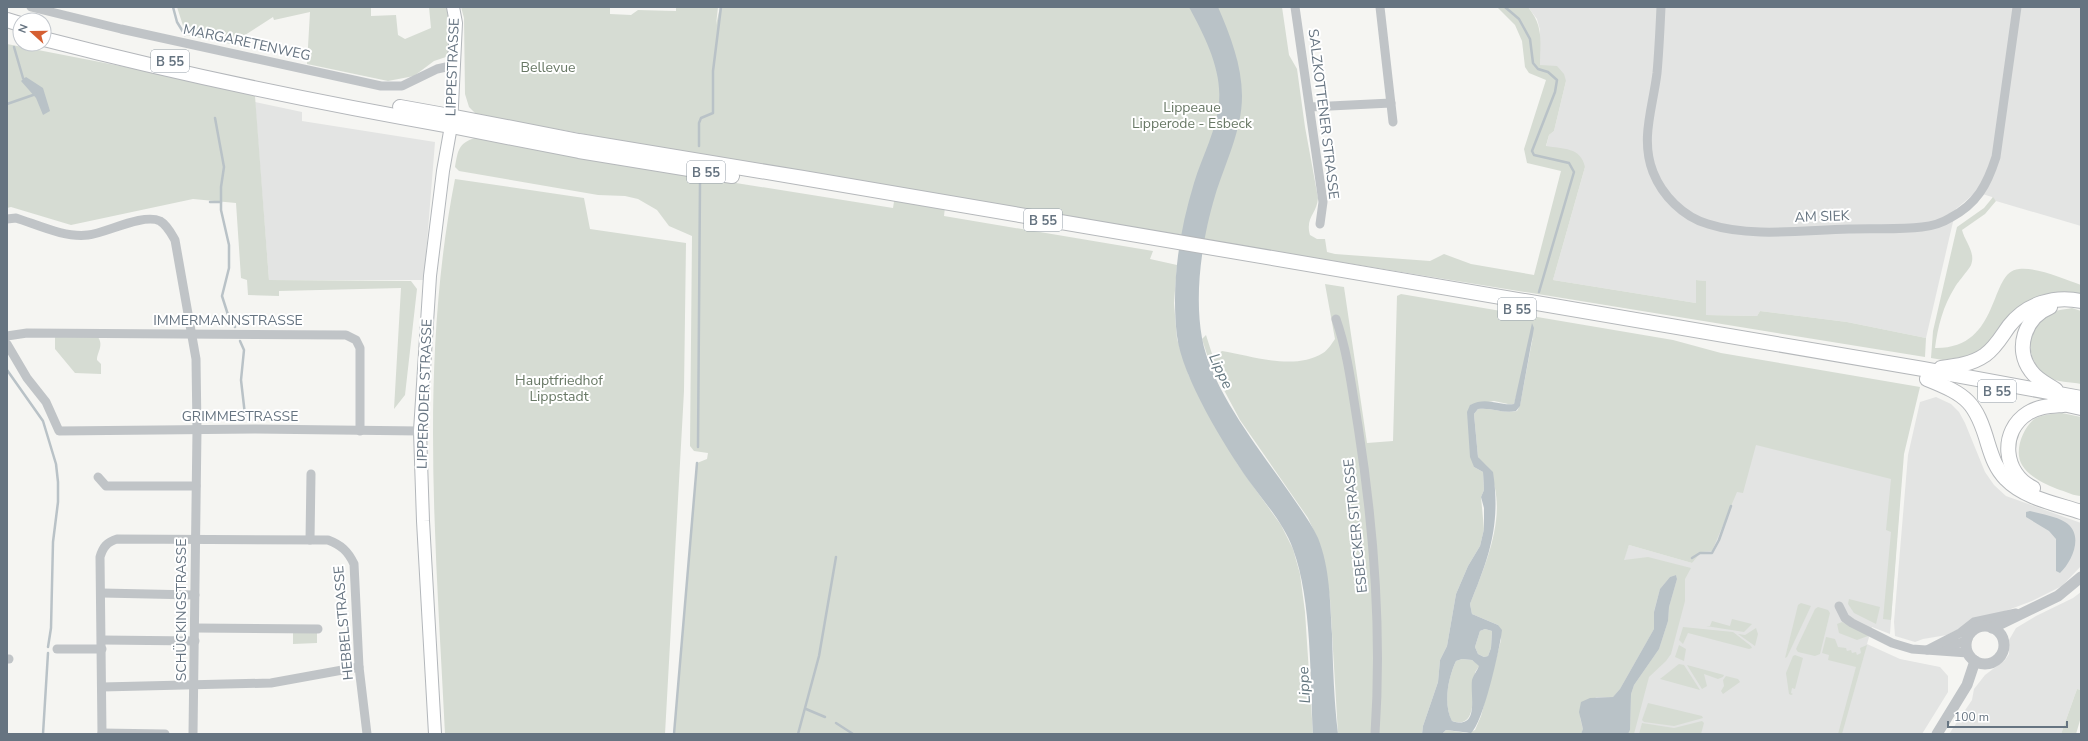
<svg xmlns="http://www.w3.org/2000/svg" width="2088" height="741" viewBox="0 0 2088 741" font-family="'Nunito Sans',sans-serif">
  <rect width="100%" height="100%" fill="#f5f5f2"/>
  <!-- built -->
  <g fill="#e3e4e3">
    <path d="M1528,7H2081V226L1996,201L1992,197L1976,192L1956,209L1926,338L1847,322L1760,311L1757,316L1706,315L1705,281L1696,280V303L1553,280L1585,167L1546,147L1549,135L1554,131L1566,81L1540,66V30L1537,19Z"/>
    <path d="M255,102L302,112V121L435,142L424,280H269Z"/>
    <path d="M1748,382L1896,434L1903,457L1890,634L1872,627L1867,644L1900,659L1940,667L1948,676V692L1922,734H1555L1629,545L1692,563Z"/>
    <path d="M1936,397L1951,404L1959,412L1965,423L1985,472L1994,485L2006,496L2081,523V566L2062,586L2032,601L1960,628L1947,635L1923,639L1915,642L1895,636L1894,622L1908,455L1920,402Z"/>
    <path d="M2081,592V690L2077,689L2061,734H1949L1972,700L1974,689L1985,675L2005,660L2009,654V640L2016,628L2036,616L2073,598Z"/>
  </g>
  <!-- green -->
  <g fill="#d6dcd3">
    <path d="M177,7H371V16L396,15L398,35L405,39L431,28L429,7H446C450,22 454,44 446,57L434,61L414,76L388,81L307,64L310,12L274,20L273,17L231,44L186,35Z"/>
    <path d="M461,7H610V14L631,15L638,10L676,11V7H718L716,25L720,7H1282L1289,55L1297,69L1305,127L1318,198C1317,214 1305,217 1310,235L1317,239H1325L1327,252L1335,254L1430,261L1444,254L1471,264L1534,275L1561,171L1527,163L1524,149L1546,80L1529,73L1525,67L1522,41L1515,25L1497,7H1528C1544,27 1540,41 1540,65L1557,66L1564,74L1566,81L1554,131L1549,135L1546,146C1563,149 1581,147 1585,167L1553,280L1696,303V280L1706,281V315L1757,316L1760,311L1847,322L1926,338L1925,357L946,198L944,216L1153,251L1150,259L1177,265L1174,303L1177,339L1189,376L1238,465L1281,525L1293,549L1300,574L1305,612L1313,734H674L697,463L707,459L708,453L694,451L690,446L692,236L669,226L657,210L638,199L625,196L598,195L459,171L455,167C458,151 458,143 475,138L611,163L893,208L896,189L477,115L469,107L465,94L464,18Z"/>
    <path d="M7,44L167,75L255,96L269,280L411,281L417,289L405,395L394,409L401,288L279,291V296L248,295L247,280L241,278L236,203L193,199L71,225L11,207L7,208Z"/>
    <path d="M455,179L584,198L590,229L686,243L684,391L665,734H445C436,549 419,361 455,179Z"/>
    <path d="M1993,197L1996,201L1985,214L1962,230C1965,242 1976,252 1971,265C1970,268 1958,282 1955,287C1943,306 1938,326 1935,348C2002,349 1988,271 2019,269C2037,267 2064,279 2081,285V296L2051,295L1982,349L1968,356L1943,360L1931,358L1933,331L1957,227L1984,208Z"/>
    <path d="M1325,284L1344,287L1367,443L1393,441L1397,296L1401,294L1673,340L1721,353L1920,387L1904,454L1891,620L1883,619L1891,532L1886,530L1891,479L1756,445L1743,493L1737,492L1712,551L1701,552L1692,563L1629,545L1624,560L1648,557L1691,568L1685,579V601L1671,654L1666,661L1649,677L1634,734H1628L1630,730L1631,694L1634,685L1659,649L1668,621L1669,607L1677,579L1676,575L1670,577L1660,589L1654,611V629L1620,689L1613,697H1596L1580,718L1583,729L1581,734H1442L1446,730L1467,733L1475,730L1481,716L1501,640L1498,625L1472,614L1470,604C1486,563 1510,511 1488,468C1486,464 1480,462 1478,457L1474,414L1478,409C1491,407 1504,414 1517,411L1520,405L1533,336L1514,404H1508L1494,401L1470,405L1474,467L1483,472L1484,490L1481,497L1484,529L1480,546L1468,566L1456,594L1447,646L1440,660L1438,682L1423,726L1422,734H1338L1330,599L1325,565L1318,540L1308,518L1240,420L1210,364L1202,339L1206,335L1213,357L1222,351C1253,356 1294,371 1323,353C1328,350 1332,343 1335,339Z"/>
    <path d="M2072,308L2081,311V384C2071,382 2056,382 2048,377C2027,364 2023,330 2045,316C2053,310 2062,310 2072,308Z"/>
    <path d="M55,336L98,337C104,346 97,352 97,360L101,364V374L75,373L55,349Z"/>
    <path d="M2062,413L2081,417V496C2074,496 2067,492 2060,490C2047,485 2030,478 2022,465C2014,452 2022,430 2033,420C2041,414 2053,414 2062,413Z"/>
    <path d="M1849,599L1880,607L1876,624L1854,613L1848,604Z"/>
    <path d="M1801,603L1811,606L1787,657L1785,658L1798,605Z"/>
    <path d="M1818,607L1828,610L1830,613L1820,654L1815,656L1798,652L1796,649L1815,609Z"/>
    <path d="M1732,619L1752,624L1744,632L1706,626H1710L1712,621L1730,626Z"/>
    <path d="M1842,622L1867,634L1868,636L1857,640L1839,633L1837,624Z"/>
    <path d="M1683,627L1733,632L1751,646L1752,648L1749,649L1688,633L1683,644L1679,640Z"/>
    <path d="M1756,628L1758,634L1755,646L1738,634L1745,635Z"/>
    <path d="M1485,629L1492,631L1491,648L1488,656L1484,657L1478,654L1475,647L1480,631Z"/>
    <path d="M317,631V643L293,644V632Z"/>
    <path d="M1826,637L1835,639L1838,647L1846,648L1847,651L1851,650L1852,653L1856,652L1857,655L1861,653L1860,648L1867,645L1842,734H1838L1856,667L1828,660L1829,655L1822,653Z"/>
    <path d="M1679,645L1686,649L1684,661L1675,657Z"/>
    <path d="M1795,655L1803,658L1795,689L1792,688L1791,693L1793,694L1791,695L1789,694L1786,673L1793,656Z"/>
    <path d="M1462,659L1472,660L1480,666C1478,668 1475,671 1475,674C1470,690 1480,730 1452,721C1443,704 1448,678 1456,661Z"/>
    <path d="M1679,664L1684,665L1700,690L1660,679Z"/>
    <path d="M1687,665L1724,675L1723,677L1718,679L1704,674L1707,686L1702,689Z"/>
    <path d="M1726,676L1738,679L1740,682L1723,694L1721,691L1724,686L1723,680Z"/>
    <path d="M2077,689L2081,690V717L2076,734H2061Z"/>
    <path d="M1648,703L1702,716L1703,718L1674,726L1644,722L1642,720Z"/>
    <path d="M1702,721L1704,723L1701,734H1639L1642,723L1674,728Z"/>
  </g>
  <!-- water -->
  <g fill="#b9c2c7" fill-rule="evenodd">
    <path d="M1189,7H1218C1230,35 1242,65 1242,96C1242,131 1225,163 1215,196C1202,239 1194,294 1202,338C1211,389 1260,450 1289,492C1299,507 1310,521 1318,538C1330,568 1330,602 1332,634C1333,667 1334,701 1338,734H1313C1310,679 1312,600 1293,549C1284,524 1265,503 1249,481C1225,447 1182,377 1177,336C1171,285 1179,232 1194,183C1202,156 1217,130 1219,102C1222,69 1204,35 1189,7Z"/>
    <path d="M26,77L43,88L50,111L43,115L36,98L21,81Z"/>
    <path d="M1532,323L1534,328L1520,406L1516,411C1504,414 1491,407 1478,409L1474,414L1478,457L1493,472C1501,525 1489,557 1470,604L1472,614L1498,625L1502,630C1500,648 1483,724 1471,733L1446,730L1442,734H1422L1423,726L1438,682L1440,660L1447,646L1456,594L1468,566L1480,546L1484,529V508L1481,497L1484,490L1483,472L1474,467L1470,457L1467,412L1470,405C1487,396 1498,406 1514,404ZM1485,629L1492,631L1491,648L1488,656L1484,657L1478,654L1475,647L1480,631ZM1462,659L1472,660L1479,666C1477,671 1474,674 1472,680C1470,696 1480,730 1452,721C1443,704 1448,678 1456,661Z"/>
    <path d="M2030,511C2041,514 2055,516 2065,522C2085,534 2072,562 2060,573L2056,571V539L2049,531L2026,517V512Z"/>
    <path d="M1676,575L1677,579L1669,607L1668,621L1659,649L1634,685L1631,694L1630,730L1628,734H1581L1583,729L1579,712L1581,702L1590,698L1613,697L1620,689L1654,629V612L1660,589L1670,577Z"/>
  </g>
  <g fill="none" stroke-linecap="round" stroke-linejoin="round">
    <!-- stream -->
    <g stroke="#b9c2c7" stroke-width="2.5">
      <path d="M173,7L177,22L185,35"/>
      <path d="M1505,7L1519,19L1530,39L1533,63L1538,69L1548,72L1557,80L1555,92L1532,151L1534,155L1569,163L1574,172L1539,292"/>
      <path d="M14,47L23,78L25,81"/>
      <path d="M7,104L36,94"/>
      <path d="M215,118L224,167L221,187V210L229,245V268L222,296L229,318L235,327"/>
      <path d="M699,146V123L701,118L713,113V71L721,7"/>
      <path d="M210,202H221"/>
      <path d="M240,341L244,350L241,380L245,415"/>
      <path d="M7,370L43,421L56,464L58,482V502L53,542L51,628L48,647"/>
      <path d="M698,447L700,183"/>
      <path d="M1692,558L1700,553H1712L1719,540L1731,506"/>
      <path d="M806,709L825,717"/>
      <path d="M836,723L853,734"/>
      <path d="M43,734L48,653"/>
      <path d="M674,734L697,463"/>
      <path d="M798,734L819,656L836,557"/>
    </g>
    <!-- secondary casing -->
    <g stroke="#b3b7bb" stroke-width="14">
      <path id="secondary" d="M435,734L423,521L420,431L430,276L443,171L451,126L456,23L453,7"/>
    </g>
    <!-- primary casing -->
    <g stroke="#b4b7bb" stroke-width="16">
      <g id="primary">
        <path d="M7,20L20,24"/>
        <path d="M44,39C179,74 314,102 451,126"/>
        <path d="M400,107L450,116"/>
      </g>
    </g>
    <!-- trunk casing -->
    <g stroke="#b5b8bb" stroke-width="16">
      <g id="trunk">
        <path d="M450,116L579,141L803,178L1923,369L2081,398"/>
        <path d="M451,126L579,151L732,176"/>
        <path d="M2050,307C2025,317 2014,349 2031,371C2037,380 2047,384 2056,390"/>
        <path d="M1941,368C1957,366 1972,364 1985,355C1996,347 2001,337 2009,326C2026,304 2054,295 2081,301"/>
        <path d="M1927,379C1967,395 1976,402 1988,444C1992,457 1996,469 2006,479C2024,498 2057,504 2081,512"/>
        <path d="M2054,402L2081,408"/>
        <path d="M2033,488C2003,474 1999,431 2028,413C2039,406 2051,406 2063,405"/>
      </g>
    </g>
    <!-- minor -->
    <g stroke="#c0c4c7" stroke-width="9">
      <path d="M31,7L121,29L381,86H402L437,69L455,65"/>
      <path d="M1295,7L1323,202L1320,224"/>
      <path d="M1380,7L1393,122"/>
      <path d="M1661,7C1660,29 1659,51 1657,73C1653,107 1640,139 1653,172C1662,195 1683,217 1708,224C1752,238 1803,230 1849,229C1873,228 1898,230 1922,227C1932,226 1942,223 1950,218C1977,204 1987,185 1996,157L2017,7"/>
      <path d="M1310,107L1391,103"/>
      <path d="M7,219L16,218C38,225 65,238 88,235C106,233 143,213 160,221C167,225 171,233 175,240L196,359L197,430L193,734"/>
      <path d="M1336,319C1348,353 1352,390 1358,426C1374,528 1382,631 1375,734"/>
      <path d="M7,336L27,333L346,335L356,340L360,348V431"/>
      <path d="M7,344L27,378L46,402L59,431L255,429L420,431"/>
      <path d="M98,477L106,486H196"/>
      <path d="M310,540L311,474"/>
      <path d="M102,593L195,595"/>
      <path d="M1839,606L1845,618L1852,623L1892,643L1912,649L1968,653"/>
      <path d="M195,628L318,629"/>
      <path d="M102,640L195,641"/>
      <path d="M1939,648L1960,643L1968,639"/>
      <path d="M57,649H102"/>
      <path d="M1927,650L1960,633L1974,622L2016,613"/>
      <path d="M7,659H9"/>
      <path d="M102,687L271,683L359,667"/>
      <path d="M102,733L165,734"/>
      <path d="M102,734L100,557C103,547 107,542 117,539L328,540C341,545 348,551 354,564L359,667L367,734"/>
    </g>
    <!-- tertiary -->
    <g stroke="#c0c4c7" stroke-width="11">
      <circle cx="1985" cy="645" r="19"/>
      <path d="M1992,628L2058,596L2081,577"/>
      <path d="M1937,734L1967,685L1975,661"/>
    </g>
    <!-- secondary -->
    <use href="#secondary" stroke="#fff" stroke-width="12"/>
    <!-- primary -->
    <use href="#primary" stroke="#fff" stroke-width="14"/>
    <!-- trunk -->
    <use href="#trunk" stroke="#fff" stroke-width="14"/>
  </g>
  <g text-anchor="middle" stroke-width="4" stroke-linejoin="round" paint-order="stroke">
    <!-- shield labels -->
    <g fill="#fff" stroke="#949ea7" stroke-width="1">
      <rect x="151" y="50" width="38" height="22" rx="3"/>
      <rect x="687" y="161" width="38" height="22" rx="3"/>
      <rect x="1024" y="209" width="38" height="22" rx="3"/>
      <rect x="1498" y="298" width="38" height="22" rx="3"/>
      <rect x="1978" y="380" width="38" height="22" rx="3"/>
    </g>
    <g font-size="13" font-weight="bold" fill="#667481">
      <text x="170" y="66">B 55</text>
      <text x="706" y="177">B 55</text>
      <text x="1043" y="225">B 55</text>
      <text x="1517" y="314">B 55</text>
      <text x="1997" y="396">B 55</text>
    </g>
    <!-- street labels -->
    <g font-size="14" fill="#667481" stroke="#fff">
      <text transform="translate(247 42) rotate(12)" y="5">MARGARETENWEG</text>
      <text transform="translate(452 67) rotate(-88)" y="5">LIPPESTRASSE</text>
      <text transform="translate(1324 114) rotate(83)" y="5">SALZKOTTENER STRASSE</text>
      <text transform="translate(1822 216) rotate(-2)" y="5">AM SIEK</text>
      <text x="228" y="325">IMMERMANNSTRASSE</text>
      <text transform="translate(424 394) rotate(-88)" y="5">LIPPERODER STRASSE</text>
      <text x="240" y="421">GRIMMESTRASSE</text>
      <text transform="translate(1355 526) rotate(-96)" y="5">ESBECKER STRASSE</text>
      <text transform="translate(181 610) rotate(-90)" y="5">SCHÜCKINGSTRASSE</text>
      <text transform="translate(343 623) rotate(-95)" y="5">HEBBELSTRASSE</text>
    </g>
    <!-- park labels -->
    <g font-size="14" fill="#687865" stroke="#fff">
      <text x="548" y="72">Bellevue</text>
      <text x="1192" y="112">Lippeaue<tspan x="1192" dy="16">Lipperode - Esbeck</tspan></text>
      <text x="559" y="385">Hauptfriedhof<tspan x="559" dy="16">Lippstadt</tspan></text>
    </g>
    <!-- water labels -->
    <g font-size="15" font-style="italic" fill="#62757e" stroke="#fff">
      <text transform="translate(1221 371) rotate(65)" y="5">Lippe</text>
      <text transform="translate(1304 685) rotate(-93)" y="5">Lippe</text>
    </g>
  </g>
  <!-- border -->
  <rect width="2088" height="741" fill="none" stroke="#667481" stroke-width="16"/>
  <!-- north arrow -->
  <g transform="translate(32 32) rotate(291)"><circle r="19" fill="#ffffff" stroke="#c2c7cd"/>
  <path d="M0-3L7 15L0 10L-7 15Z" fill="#d55f32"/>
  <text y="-6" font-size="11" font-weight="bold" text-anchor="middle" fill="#667481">N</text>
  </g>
  <!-- scale -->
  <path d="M1948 721v6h119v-6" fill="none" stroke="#667481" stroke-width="2"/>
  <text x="1954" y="721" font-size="12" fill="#667481" stroke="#ffffff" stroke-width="3" paint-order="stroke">100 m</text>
</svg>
